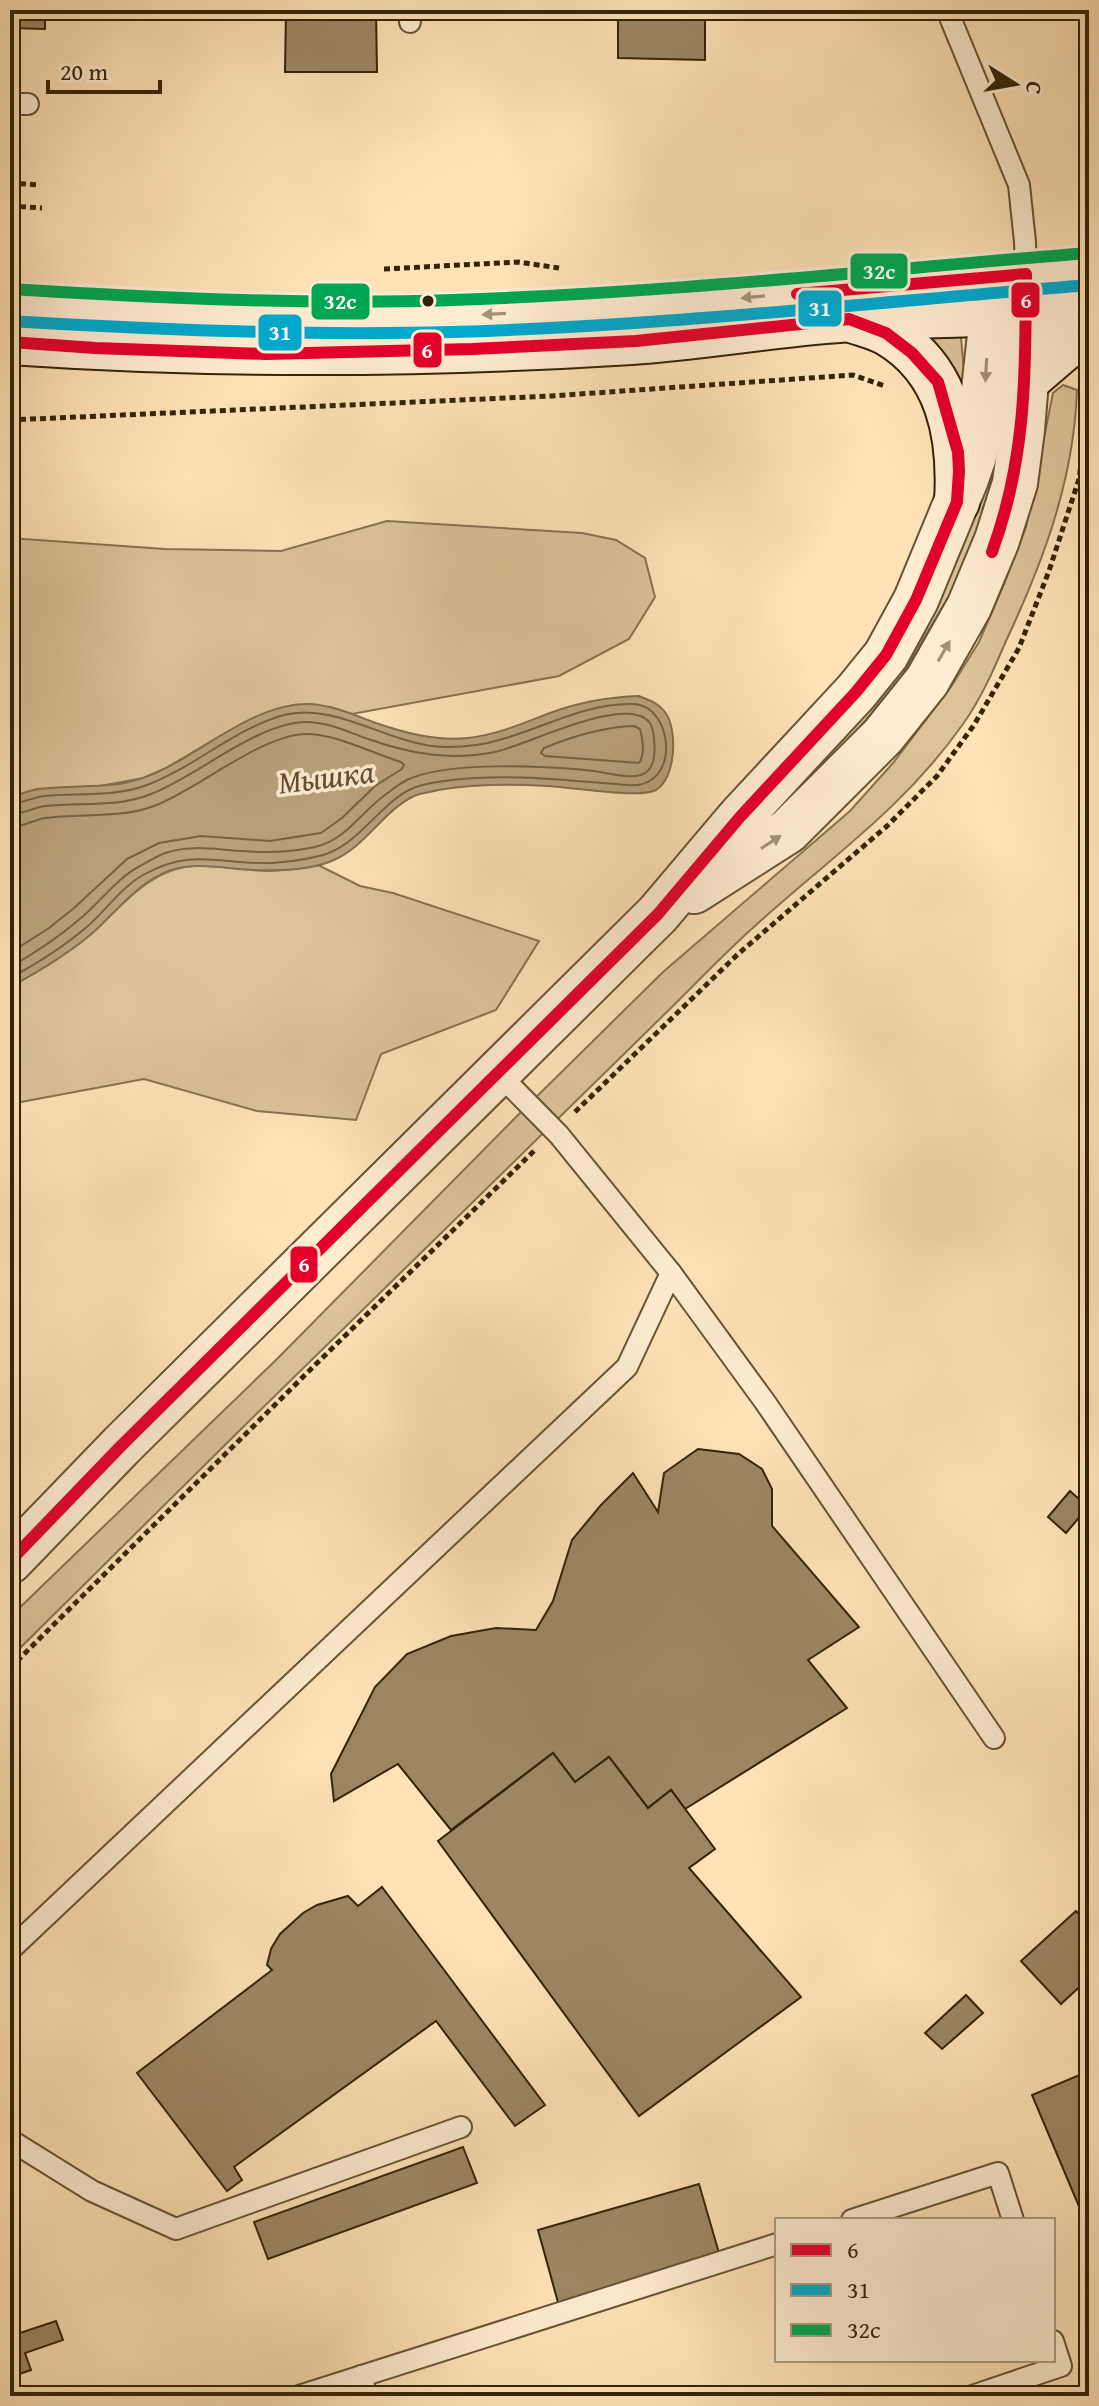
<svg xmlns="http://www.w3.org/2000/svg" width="1099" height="2406" viewBox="0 0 1099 2406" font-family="'Gentium Book Plus',serif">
  <rect width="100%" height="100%" fill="#ffe2b8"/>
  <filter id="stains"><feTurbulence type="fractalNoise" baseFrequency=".0025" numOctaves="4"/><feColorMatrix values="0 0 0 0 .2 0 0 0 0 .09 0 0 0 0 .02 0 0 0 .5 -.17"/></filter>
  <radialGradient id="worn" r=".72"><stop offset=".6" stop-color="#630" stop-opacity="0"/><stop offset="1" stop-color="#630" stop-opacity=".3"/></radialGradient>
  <!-- green -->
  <g fill="#ddc29a" stroke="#897250" stroke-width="2">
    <path d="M960,327L967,403L913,329Z"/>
    <path d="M1063,385L1077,390C1074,479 1044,560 1006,641C994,669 981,699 963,724C904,808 831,857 756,925C729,949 703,976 677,1002C454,1219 231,1438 10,1658V1617L277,1359L517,1116L663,972L850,811L893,763L951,687L979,642L1004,584L1026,527L1053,393Z"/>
    <path d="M997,435L1008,437L976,550L901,677L839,753L833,754L832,746Z"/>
    <path d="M387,521L582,533L616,540L645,558L655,597L629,639L559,676L352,714L330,707L229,731L166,768L143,778L95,787L37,789L10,798V538L165,549L281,551Z"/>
    <path d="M318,865L360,886L393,893L539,941L496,1010L381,1054L356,1120L257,1111L144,1079L10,1104V987C39,971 67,954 93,932C118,910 137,884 170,871C201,859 236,871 268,871C285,871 302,867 318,865Z"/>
  </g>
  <!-- water -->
  <path fill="#baa17c" stroke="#856f4d" stroke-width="2" d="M639,696C649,700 658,703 665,712C678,729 676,778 656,790C639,799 571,787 547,786C511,784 474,784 438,790C431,792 421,793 414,796C383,811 366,846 334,860C308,872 266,871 238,869C216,867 193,863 171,870C140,881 119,908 96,930C70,953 40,971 10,987L11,798C20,794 30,790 40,789C74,784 110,790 143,778C195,760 252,702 309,704C331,705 352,714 373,722C404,733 435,741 468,738C497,735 523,723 550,713C579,702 608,697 639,696Z"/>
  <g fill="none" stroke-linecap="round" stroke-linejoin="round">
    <!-- shore -->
    <g stroke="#786242" stroke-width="2">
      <path d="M634,726L640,729C643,739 645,755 639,763L545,756L541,753L544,748C573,736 602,727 634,726Z"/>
      <path d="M10,805C22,803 33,797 45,796C79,793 115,797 147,785C195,767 234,729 284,715C338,701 393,748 448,747C465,747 483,745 499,740C544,728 584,703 633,704C674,705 682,790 628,785C569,781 511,773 452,780C439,782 422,783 409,790C375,808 356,850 315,857C301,860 286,862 272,863C220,865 193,847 143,875C122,887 107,909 89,925C65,946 38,963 10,978"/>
      <path d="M10,815C22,814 33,808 45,806C80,802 117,808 151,794C198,776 256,723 306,722C328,722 348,732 368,739C411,754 450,761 495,752C527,745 618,698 646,719C652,723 653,730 654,738C660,794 621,773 585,770C541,766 446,761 407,780C401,783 394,788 389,792C363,809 347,840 315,847C292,852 267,853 244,851C218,850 191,844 165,853C157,856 148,862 140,866C117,878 100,902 81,918C59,937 35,953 10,967"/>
      <path d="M10,827C23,827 33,820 45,818C82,813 119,819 154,806C197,790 263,733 308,734C339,735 371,753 401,762L404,765L402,769L375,786L342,818L321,833L270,841L201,836L159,843L127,859L74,908L49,928L10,953"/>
    </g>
  </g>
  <!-- building -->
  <g fill="#9e8663" stroke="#352307" stroke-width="2">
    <path d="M10,10H45V29L10,28Z"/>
    <path d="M286,10H376L377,72H285Z"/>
    <path d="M618,10H705V60L618,58Z"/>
    <path d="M698,1449L739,1454L762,1469L772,1489V1526L859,1627L808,1660L847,1708L685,1809L671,1790L648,1808L609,1757L575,1782L553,1753L451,1830L398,1764L334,1801L331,1774L375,1687L407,1654L451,1636L496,1628L536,1630L553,1601L572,1540L601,1505L633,1473L658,1512L664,1473Z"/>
    <path d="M1070,1491L1088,1507L1066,1533L1048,1517Z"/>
    <path d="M553,1753L575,1782L609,1757L648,1808L671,1790L715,1849L689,1868L801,1997L639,2116L438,1841Z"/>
    <path d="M382,1887L545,2105L515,2126L436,2021L234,2167L242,2180L227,2191L137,2073L272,1970L267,1965L271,1949L280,1934L303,1913L317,1905L348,1896L358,1906Z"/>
    <path d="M1076,1911L1089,1925V1978L1061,2004L1021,1961Z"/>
    <path d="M966,1995L983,2013L942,2049L925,2033Z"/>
    <path d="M1089,2071V2230L1032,2095Z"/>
    <path d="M463,2147L477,2183L268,2259L254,2222Z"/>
    <path d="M699,2184L721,2260L559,2306L538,2230Z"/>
    <path d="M10,2304L20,2333L56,2321L63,2340L25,2353L31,2370L10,2377Z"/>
    <path d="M73,2386L76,2396H44Z"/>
  </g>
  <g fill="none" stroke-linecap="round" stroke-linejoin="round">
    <!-- service casing -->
    <g stroke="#685333" stroke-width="24">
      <g id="service">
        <path d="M409,10L410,22"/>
        <path d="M947,10L1019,185L1025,242L1026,274"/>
        <path d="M10,104H28"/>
        <path d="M671,1273L765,1402L994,1738"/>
        <path d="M10,1950L627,1367L671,1273L559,1135L498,1073"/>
        <path d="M10,2140L92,2191L176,2229L461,2127"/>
        <path d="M852,2220L998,2173L1013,2220"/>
        <path d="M361,2376L367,2396"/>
        <path d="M299,2396L777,2244"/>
        <path d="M972,2396L1061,2366L1053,2341"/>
      </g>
    </g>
    <!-- tertiary casing -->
    <g stroke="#685333" stroke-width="48">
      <g id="tertiary">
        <path d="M694,891L788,831L883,736L927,681L969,607L997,540L1015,483L1022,430L1026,381V275"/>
        <path d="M10,1561L121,1446L658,914L740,817L856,692L886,655L916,600L966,479L974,456L980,426L990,335L1000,314L1020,283"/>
      </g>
    </g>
    <!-- secondary casing -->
    <g stroke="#352307" stroke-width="48">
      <g id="secondary">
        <path d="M10,305C156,315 304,320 451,316C664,310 876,285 1089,269"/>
        <path d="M852,320C863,324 876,327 887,333C949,369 961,436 957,502"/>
        <path d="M10,342C217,356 424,355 631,342C706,337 779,323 854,319C932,314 1011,314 1089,311"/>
        <path d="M1026,381L1061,351L1089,330"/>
      </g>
    </g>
    <!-- path -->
    <g stroke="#352307" stroke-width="5" stroke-dasharray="6 4" stroke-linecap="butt">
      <path d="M10,183L40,185"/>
      <path d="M10,206L42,208"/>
      <path d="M384,269L518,262L559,268"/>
      <path d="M10,420L551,396L853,375L885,386"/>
      <path d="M575,1112L737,955L887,826L937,776L974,725L1019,648L1049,571L1079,479L1089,408"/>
      <path d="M10,1668L310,1370L536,1149"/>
    </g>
    <!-- service -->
    <use href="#service" stroke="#ffecd1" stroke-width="20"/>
    <!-- tertiary -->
    <use href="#tertiary" stroke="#ffecd1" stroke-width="44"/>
    <!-- secondary -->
    <use href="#secondary" stroke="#ffecd1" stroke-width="44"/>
    <!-- bus-1 casing -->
    <g stroke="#ffecd1" stroke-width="18">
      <g id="bus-1">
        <path d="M797,294L1026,274C1025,374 1027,456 992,552"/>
        <path d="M10,342L95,348L266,354L472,349L636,341L849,319L886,333L912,353L938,382L958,452L959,471L957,502L916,600L886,655L856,692L740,817L658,914L121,1446L10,1561"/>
      </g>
    </g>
    <!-- bus-2 casing -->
    <g stroke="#ffecd1" stroke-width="18">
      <path id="bus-2" d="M10,321C157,330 304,336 451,332C664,326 876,302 1089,285"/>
    </g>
    <!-- bus-3 casing -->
    <g stroke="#ffecd1" stroke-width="18">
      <path id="bus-3" d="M11,289C158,298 306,305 453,300C665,293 876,270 1088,253"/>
    </g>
    <!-- bus-1 -->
    <use href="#bus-1" stroke="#e4002b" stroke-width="12"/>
    <!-- bus-2 -->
    <use href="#bus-2" stroke="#00a9ce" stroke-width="12"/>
    <!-- bus-3 -->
    <use href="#bus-3" stroke="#00a651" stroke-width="12"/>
  </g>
  <!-- one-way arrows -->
  <defs><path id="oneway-solid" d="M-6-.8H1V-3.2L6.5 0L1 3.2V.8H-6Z" transform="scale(2)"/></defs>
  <g fill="#a49276">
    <use href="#oneway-solid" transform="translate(753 297) rotate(175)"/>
    <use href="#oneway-solid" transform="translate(494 314) rotate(177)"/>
    <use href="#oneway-solid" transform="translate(986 370) rotate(93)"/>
    <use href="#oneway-solid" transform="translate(944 651) rotate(-60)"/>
    <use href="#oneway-solid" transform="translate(771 842) rotate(-33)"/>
  </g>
  <!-- markers -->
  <circle fill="#352307" stroke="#ffecd1" stroke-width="3" cx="428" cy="301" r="7"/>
  <g text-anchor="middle" stroke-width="7" stroke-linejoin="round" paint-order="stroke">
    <!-- water labels -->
    <g font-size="32" font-style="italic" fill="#644f30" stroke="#ffecd1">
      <text transform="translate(326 777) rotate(-7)" y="11">Мышка</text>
    </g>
  </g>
  <g stroke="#ffecd1" stroke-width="3">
    <rect x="849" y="252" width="60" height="38" rx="8" fill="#00a651"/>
    <rect x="1010" y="281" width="31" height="38" rx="8" fill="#e4002b"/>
    <rect x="310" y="282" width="61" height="39" rx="8" fill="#00a651"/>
    <rect x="797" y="289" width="46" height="39" rx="8" fill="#00a9ce"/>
    <rect x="257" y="313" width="46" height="39" rx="8" fill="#00a9ce"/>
    <rect x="412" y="331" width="31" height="38" rx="8" fill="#e4002b"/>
    <rect x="289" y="1245" width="30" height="39" rx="8" fill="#e4002b"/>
  </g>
  <g font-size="22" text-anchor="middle" font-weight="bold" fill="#fff">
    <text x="879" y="279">32с</text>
    <text x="1026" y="308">6</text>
    <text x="340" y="309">32с</text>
    <text x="820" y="316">31</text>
    <text x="280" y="340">31</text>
    <text x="427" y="358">6</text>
    <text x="304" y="1272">6</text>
  </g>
  <!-- margin -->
  <rect width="1099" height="2406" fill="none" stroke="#ffe2b8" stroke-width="40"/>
  <rect x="12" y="12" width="1075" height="2382" fill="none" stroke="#352307" stroke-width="4"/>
  <rect x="20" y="20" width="1059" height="2366" fill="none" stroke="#352307" stroke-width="2"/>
  <!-- legend -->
  <rect x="775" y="2218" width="280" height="144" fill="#ffecd1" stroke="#ae9c80" stroke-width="2"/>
  <rect x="791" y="2244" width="40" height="12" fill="#e4002b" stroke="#ae9c80" stroke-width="2"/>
  <text x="847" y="2258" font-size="24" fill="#352307">6</text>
  <rect x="791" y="2284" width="40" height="12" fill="#00a9ce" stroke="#ae9c80" stroke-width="2"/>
  <text x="847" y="2298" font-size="24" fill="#352307">31</text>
  <rect x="791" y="2324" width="40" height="12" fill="#00a651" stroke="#ae9c80" stroke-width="2"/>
  <text x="847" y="2338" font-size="24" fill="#352307">32с</text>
  <!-- north arrow -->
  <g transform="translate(1015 84) rotate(101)" stroke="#ffecd1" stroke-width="6" paint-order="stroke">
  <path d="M0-6L14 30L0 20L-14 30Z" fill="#352307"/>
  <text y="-12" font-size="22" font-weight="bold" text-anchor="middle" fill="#352307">С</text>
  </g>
  <!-- scale -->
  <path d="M48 80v12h112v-12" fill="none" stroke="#352307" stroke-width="4"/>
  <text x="60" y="80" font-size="24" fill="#352307" stroke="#ffecd1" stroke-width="6" paint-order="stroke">20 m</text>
  <rect width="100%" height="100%" filter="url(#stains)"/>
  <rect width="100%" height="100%" fill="url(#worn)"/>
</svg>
